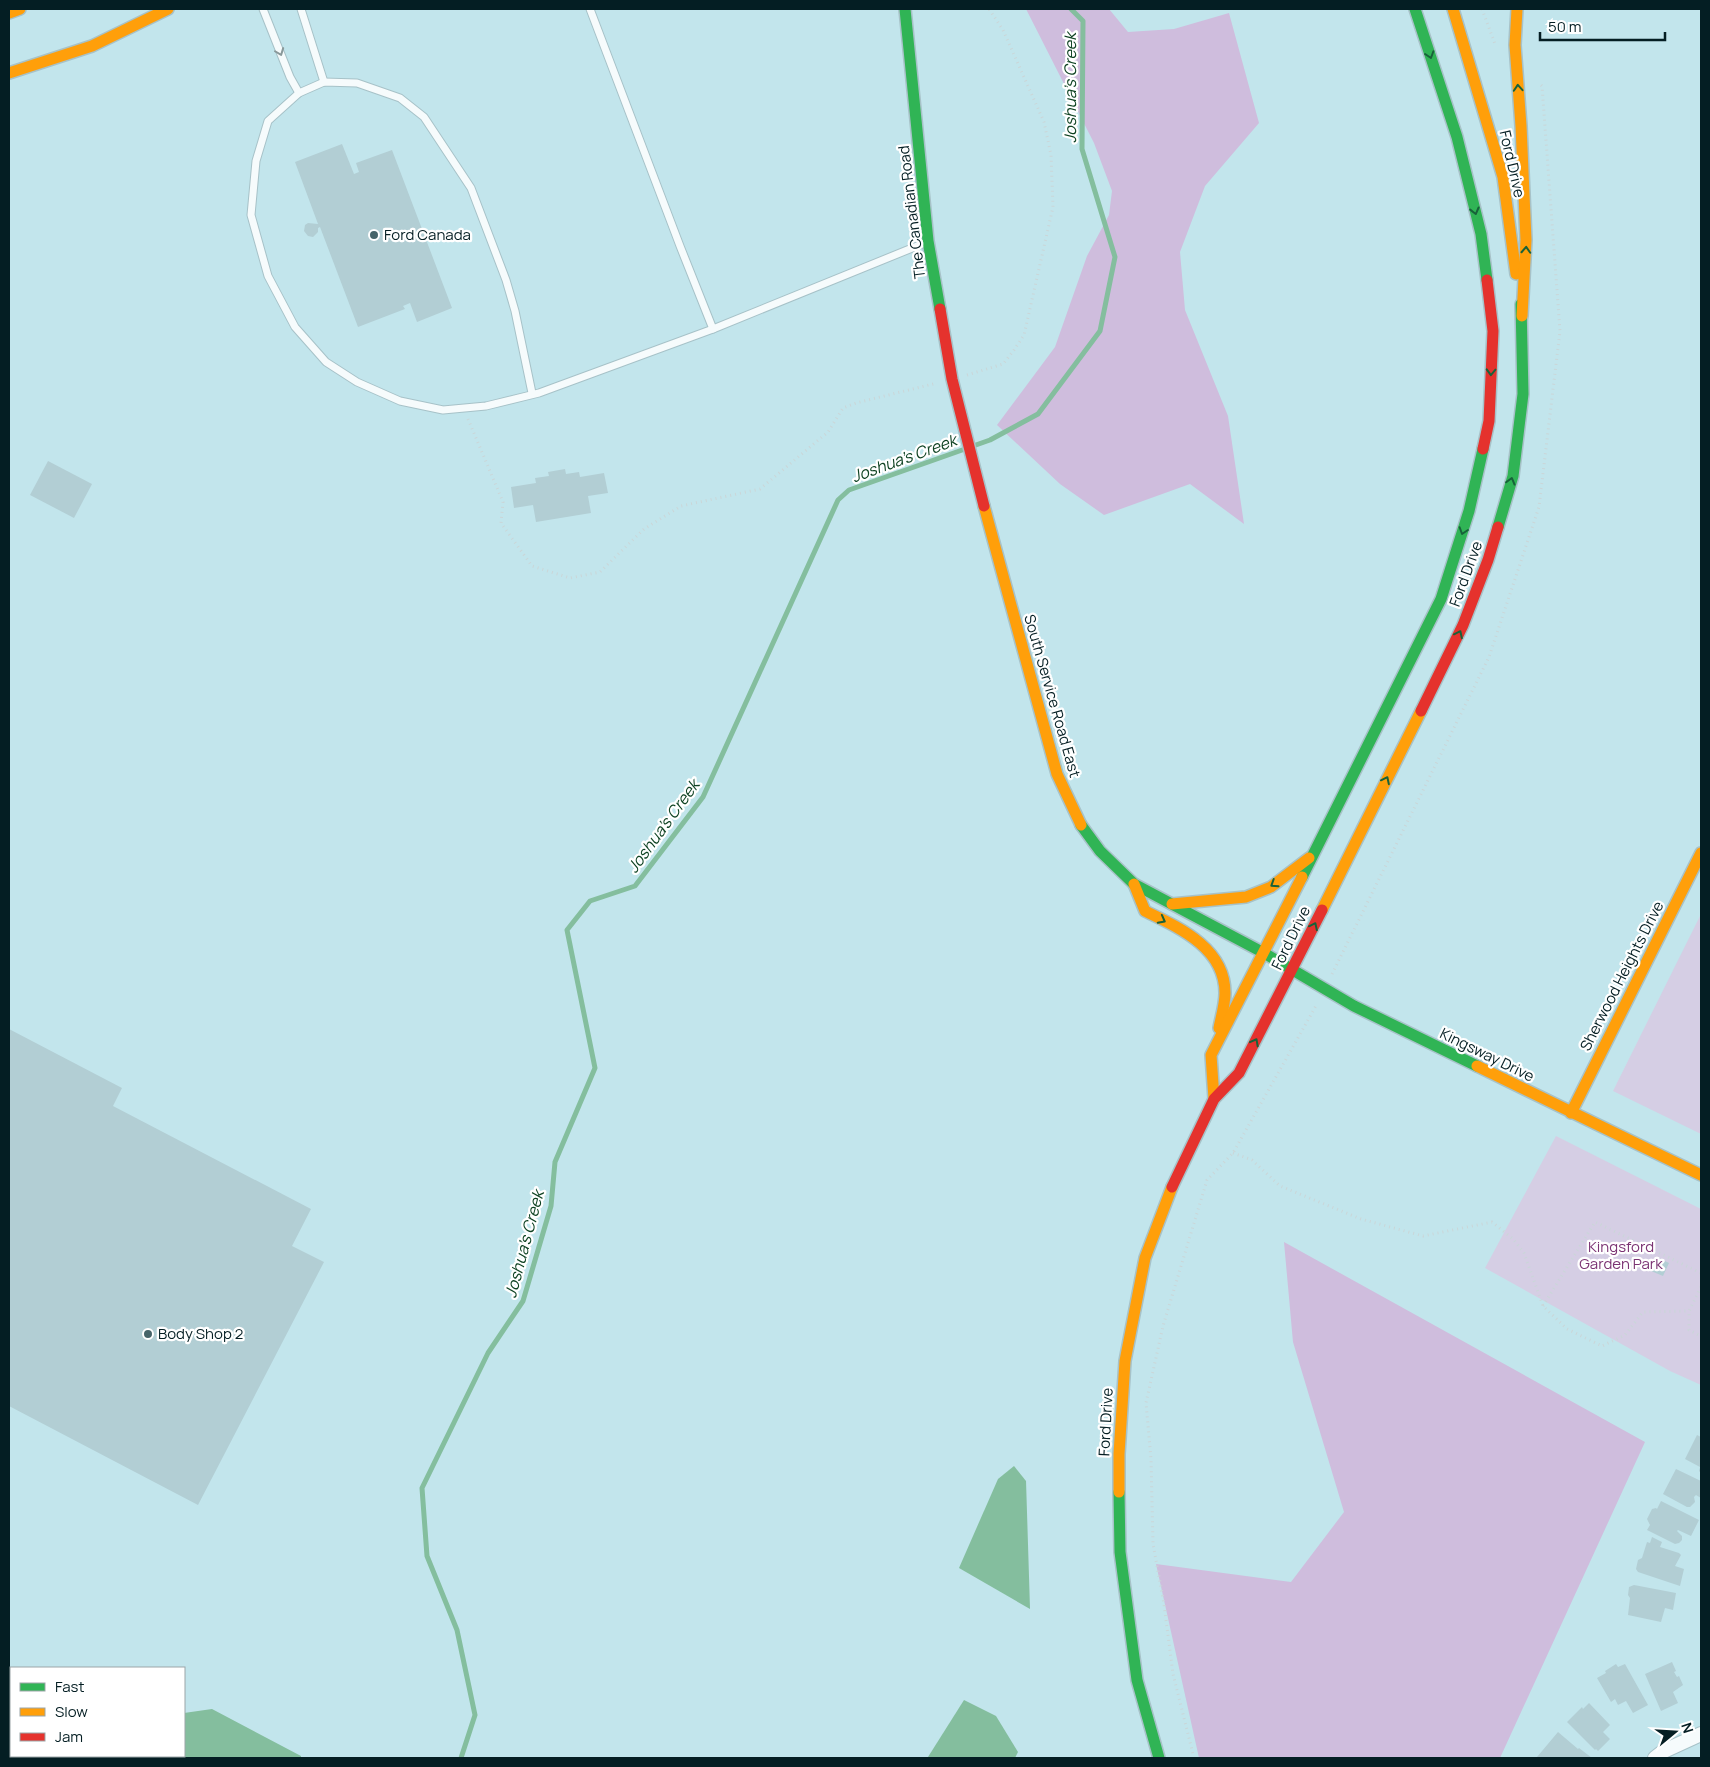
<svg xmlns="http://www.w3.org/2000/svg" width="1710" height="1767" viewBox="0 0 1710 1767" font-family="Manrope,sans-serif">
  <rect width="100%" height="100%" fill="#c2e5ec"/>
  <!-- green -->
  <g fill="#d5cee4">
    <path d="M1701,914V1134L1613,1091Z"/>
    <path d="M1556,1136L1701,1209V1385L1670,1371L1485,1268Z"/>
  </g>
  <!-- forest -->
  <g fill="#cfbddd">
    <path d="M1026,9H1109L1128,32L1174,29L1229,13L1259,123L1205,186L1180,252L1185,310L1228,416L1244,524L1190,484L1104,515L1060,484L997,425L1055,347L1087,256L1109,215L1112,191L1094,143Z"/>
    <path d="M1284,1242L1645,1442L1500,1758H1199L1156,1564L1291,1582L1344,1512L1293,1342Z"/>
  </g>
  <!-- water -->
  <g fill="#84be9e">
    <path d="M1014,1466L1026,1481L1030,1609L959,1568L998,1479Z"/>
    <path d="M964,1700L996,1716L1018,1752L1015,1758H930L928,1757Z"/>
    <path d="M212,1709L301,1756V1758H151L152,1756H184V1713Z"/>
  </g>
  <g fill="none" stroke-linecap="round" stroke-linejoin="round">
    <!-- stream -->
    <g stroke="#84be9e" stroke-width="5">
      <path d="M973,446L990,440L1038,414L1100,331L1115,257L1082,149L1083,21L1071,9"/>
      <path d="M461,1758L475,1715L457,1630L427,1556L422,1488L488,1353L523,1301L551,1206L555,1162L595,1068L567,930L590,901L635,886L703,797L838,500L849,490L965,449"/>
    </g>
  </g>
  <!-- building -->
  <g fill="#b2ced4">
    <path d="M342,144L354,174L359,172L356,163L392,150L452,308L417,322L410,303L403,306L405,309L358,327L320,227L318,228V232L313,237L308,236L304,231L305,225L308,223L318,224L295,162Z"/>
    <path d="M48,461L92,484L74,518L30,495Z"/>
    <path d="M565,469L566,474L579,472L580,477L604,473L608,493L588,496L591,513L536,522L533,505L514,508L511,487L536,483L535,478L549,476L548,472Z"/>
    <path d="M9,1029L122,1088L113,1106L311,1209L292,1246L324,1262L198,1505L9,1406Z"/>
    <path d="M1657,1257L1669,1263L1663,1276L1651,1271Z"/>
    <path d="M1697,1435L1701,1437V1473L1699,1471L1700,1467L1685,1459Z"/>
    <path d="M1676,1469L1701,1481V1498L1696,1495L1694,1497L1695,1502L1690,1507H1687L1663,1494Z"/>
    <path d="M1661,1501L1699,1520L1691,1536L1678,1530L1677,1531L1682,1536V1540L1679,1543L1675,1544L1647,1530L1650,1525L1647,1519L1652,1509L1656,1508L1657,1509Z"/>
    <path d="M1652,1537L1662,1542L1660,1547L1679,1553L1681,1555L1675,1566L1684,1569L1680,1586L1638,1572L1636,1569L1638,1560L1642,1558L1647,1542L1650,1543Z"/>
    <path d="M1634,1585L1676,1593L1673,1610L1665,1608L1661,1622L1628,1615L1630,1598L1628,1595L1629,1587Z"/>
    <path d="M1672,1662L1676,1671L1674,1672L1677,1677L1679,1676L1683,1685L1673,1692L1678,1703L1661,1711L1645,1674Z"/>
    <path d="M1616,1664L1618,1667L1625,1664L1648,1705L1633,1713L1626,1701L1618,1705L1615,1699L1611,1702L1597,1678L1606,1673L1605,1671Z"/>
    <path d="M1589,1703L1610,1725L1603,1732L1610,1739L1598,1751L1596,1749L1595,1750L1567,1722L1582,1707L1583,1709Z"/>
    <path d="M1558,1732L1578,1749L1579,1748L1592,1758H1539L1537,1757Z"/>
  </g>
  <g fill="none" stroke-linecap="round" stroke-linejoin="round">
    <!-- lane casing -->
    <g stroke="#a7c2c8" stroke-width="9">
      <g id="lane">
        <path d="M263,9L290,77L299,93"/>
        <path d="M301,9L324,82"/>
        <path d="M590,9L680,246L713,329"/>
        <path d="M532,393L515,311L506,280L471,188L424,117L400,98L357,83L324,82L299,93L268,121L256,161L251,215L268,276L295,327L326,362L357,382L400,401L443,410L486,406L539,393L713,329L927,242"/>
        <path d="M69,1758L70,1756"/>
      </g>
    </g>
    <!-- street casing -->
    <g stroke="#a7c2c8" stroke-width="16">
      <path id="street" d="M1655,1758L1664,1751L1701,1734"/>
    </g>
    <!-- fast casing -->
    <g stroke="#a7c2c8" stroke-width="14">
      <g id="fast">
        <path d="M905,9L928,241L940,309"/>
        <path d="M1415,9L1457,137L1481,234L1487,280"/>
        <path d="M1498,527L1513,476L1523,394L1521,304"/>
        <path d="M1081,825L1100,851L1134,884L1264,953L1354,1006L1477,1066"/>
        <path d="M1302,877L1441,599L1469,511L1483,449"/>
        <path d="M1119,1492L1120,1552L1137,1680L1159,1758"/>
      </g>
    </g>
    <!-- slow casing -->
    <g stroke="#a7c2c8" stroke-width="14">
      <g id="slow">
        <path d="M1453,9L1503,177L1516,274"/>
        <path d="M1517,9L1515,45L1521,126L1526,240L1522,316"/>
        <path d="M9,13L20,9"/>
        <path d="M9,73L92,46L168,9"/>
        <path d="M984,506L1057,774L1081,825"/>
        <path d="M1134,884L1145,911C1180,928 1225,948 1225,993C1225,1005 1221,1017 1219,1028"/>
        <path d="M1172,904L1246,897L1271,887L1309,858"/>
        <path d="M1322,910L1421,711"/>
        <path d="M1477,1066L1701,1175"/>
        <path d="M1214,1099L1211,1055L1302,877"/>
        <path d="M1571,1113L1701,853"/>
        <path d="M1119,1492V1454L1125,1361L1145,1258L1172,1187"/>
      </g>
    </g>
    <!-- jam casing -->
    <g stroke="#a7c2c8" stroke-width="14">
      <g id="jam">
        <path d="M940,309L952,379L984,506"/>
        <path d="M1483,449L1489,421L1493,331L1487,280"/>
        <path d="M1421,711L1463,625L1488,560L1498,527"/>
        <path d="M1172,1187L1214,1099L1239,1073L1322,910"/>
      </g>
    </g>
    <!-- path -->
    <g stroke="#cad6d8" stroke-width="3" stroke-dasharray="1 4" stroke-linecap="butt">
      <path d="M1482,9L1495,44"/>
      <path d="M967,375L1003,364L1014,350L1024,335L1053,207L1051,155L1044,122L1003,30L989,9"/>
      <path d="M468,419L503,502L501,523L532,566L570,578L600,572L644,529L681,506L760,489L828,432L843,408L856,403L937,383"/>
      <path d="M1332,974L1489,657L1539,507L1560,331L1542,86L1539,83"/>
      <path d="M1233,1153L1252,1160L1280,1186L1361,1219L1423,1236L1492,1222L1513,1239L1524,1253L1543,1306L1567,1329L1602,1346L1625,1335L1643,1312L1689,1311"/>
      <path d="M1701,1287L1689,1311V1330L1701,1336"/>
      <path d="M1543,1306L1595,1222L1701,1273"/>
      <path d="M1194,1758L1173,1674L1164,1604L1153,1544L1151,1459L1146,1403L1163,1326L1207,1180L1233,1153L1317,1004"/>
    </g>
    <!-- lane -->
    <use href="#lane" stroke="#f6fbfc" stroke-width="7"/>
    <!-- street -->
    <use href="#street" stroke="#f6fbfc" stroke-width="14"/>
    <!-- fast -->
    <use href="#fast" stroke="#30b455" stroke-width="11"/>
    <!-- slow -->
    <use href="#slow" stroke="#ff9f0a" stroke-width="11"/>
    <!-- jam -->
    <use href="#jam" stroke="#e5322d" stroke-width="11"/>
  </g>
  <!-- one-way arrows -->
  <defs><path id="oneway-chevron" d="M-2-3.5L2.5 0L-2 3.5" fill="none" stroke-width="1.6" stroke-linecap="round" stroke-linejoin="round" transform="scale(1.25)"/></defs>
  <use stroke="#89989a" href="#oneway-chevron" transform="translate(280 52) rotate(69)"/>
  <g stroke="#18623a">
    <use href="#oneway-chevron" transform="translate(1430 55) rotate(72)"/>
    <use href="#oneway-chevron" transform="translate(1518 88) rotate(-94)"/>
    <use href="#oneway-chevron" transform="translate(1475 211) rotate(76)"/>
    <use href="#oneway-chevron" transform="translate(1526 250) rotate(-87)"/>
    <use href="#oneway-chevron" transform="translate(1491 372) rotate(92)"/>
    <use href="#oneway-chevron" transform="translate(1511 481) rotate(-75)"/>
    <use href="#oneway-chevron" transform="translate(1463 531) rotate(108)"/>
    <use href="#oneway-chevron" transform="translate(1459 634) rotate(-64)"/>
    <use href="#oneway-chevron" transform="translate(1386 780) rotate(-64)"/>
    <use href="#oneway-chevron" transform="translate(1274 884) rotate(147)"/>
    <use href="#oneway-chevron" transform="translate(1162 920) rotate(28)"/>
    <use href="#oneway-chevron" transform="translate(1314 926) rotate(-64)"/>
    <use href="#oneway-chevron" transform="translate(1255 1042) rotate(-62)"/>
  </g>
  <!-- markers -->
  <g fill="#466469" stroke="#fff" stroke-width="2">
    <circle cx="374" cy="235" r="5"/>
    <circle cx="148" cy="1334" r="5"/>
  </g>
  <g text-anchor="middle" stroke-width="4.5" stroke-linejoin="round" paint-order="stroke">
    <!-- street labels -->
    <g font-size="15" fill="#041e23" stroke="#fff">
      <text transform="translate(1512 164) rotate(77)" y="5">Ford Drive</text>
      <text transform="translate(912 212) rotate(-97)" y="5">The Canadian Road</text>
      <text transform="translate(1466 574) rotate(-70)" y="5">Ford Drive</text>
      <text transform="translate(1052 696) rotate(74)" y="5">South Service Road East</text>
      <text transform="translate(1291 938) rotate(-64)" y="5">Ford Drive</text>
      <text transform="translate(1622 976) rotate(-63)" y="5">Sherwood Heights Drive</text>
      <text transform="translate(1487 1055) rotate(26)" y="5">Kingsway Drive</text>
      <text transform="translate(1106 1422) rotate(-87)" y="5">Ford Drive</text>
    </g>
    <!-- poi labels -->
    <g font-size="15" fill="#041e23" stroke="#fff" text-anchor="start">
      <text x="384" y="240">Ford Canada</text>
      <text x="158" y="1339">Body Shop 2</text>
    </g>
    <!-- park labels -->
    <g font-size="15" fill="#7b3373" stroke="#fff">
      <text x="1621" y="1252">Kingsford<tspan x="1621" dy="17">Garden Park</tspan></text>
    </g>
    <!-- water labels -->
    <g font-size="16" font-style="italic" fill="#0f4323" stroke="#fff">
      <text transform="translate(1070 88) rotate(-90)" y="6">Joshua's Creek</text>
      <text transform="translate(904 458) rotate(-20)" y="6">Joshua's Creek</text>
      <text transform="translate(663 826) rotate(-54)" y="6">Joshua's Creek</text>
      <text transform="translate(524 1244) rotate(-75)" y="6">Joshua's Creek</text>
    </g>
  </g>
  <!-- border -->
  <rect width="1710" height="1767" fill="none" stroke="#041e23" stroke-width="20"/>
  <!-- legend -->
  <rect x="10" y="1667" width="175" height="90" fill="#ffffff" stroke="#9ba5a7"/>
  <rect x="20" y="1683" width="25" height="8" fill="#30b455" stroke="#9ba5a7"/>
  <text x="55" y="1692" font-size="15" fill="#041e23">Fast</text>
  <rect x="20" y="1708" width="25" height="8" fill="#ff9f0a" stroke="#9ba5a7"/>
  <text x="55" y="1717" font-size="15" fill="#041e23">Slow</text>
  <rect x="20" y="1733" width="25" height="8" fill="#e5322d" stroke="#9ba5a7"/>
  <text x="55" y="1742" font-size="15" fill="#041e23">Jam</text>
  <!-- north arrow -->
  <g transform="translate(1675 1732) rotate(72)" stroke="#ffffff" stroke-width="4" paint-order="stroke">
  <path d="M0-4L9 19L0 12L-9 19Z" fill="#041e23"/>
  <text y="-8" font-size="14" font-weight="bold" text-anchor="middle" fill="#041e23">N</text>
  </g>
  <!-- scale -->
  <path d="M1540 32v8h125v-8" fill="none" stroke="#041e23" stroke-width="2.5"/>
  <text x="1548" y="32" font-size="15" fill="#041e23" stroke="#ffffff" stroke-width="4" paint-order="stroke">50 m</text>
</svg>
